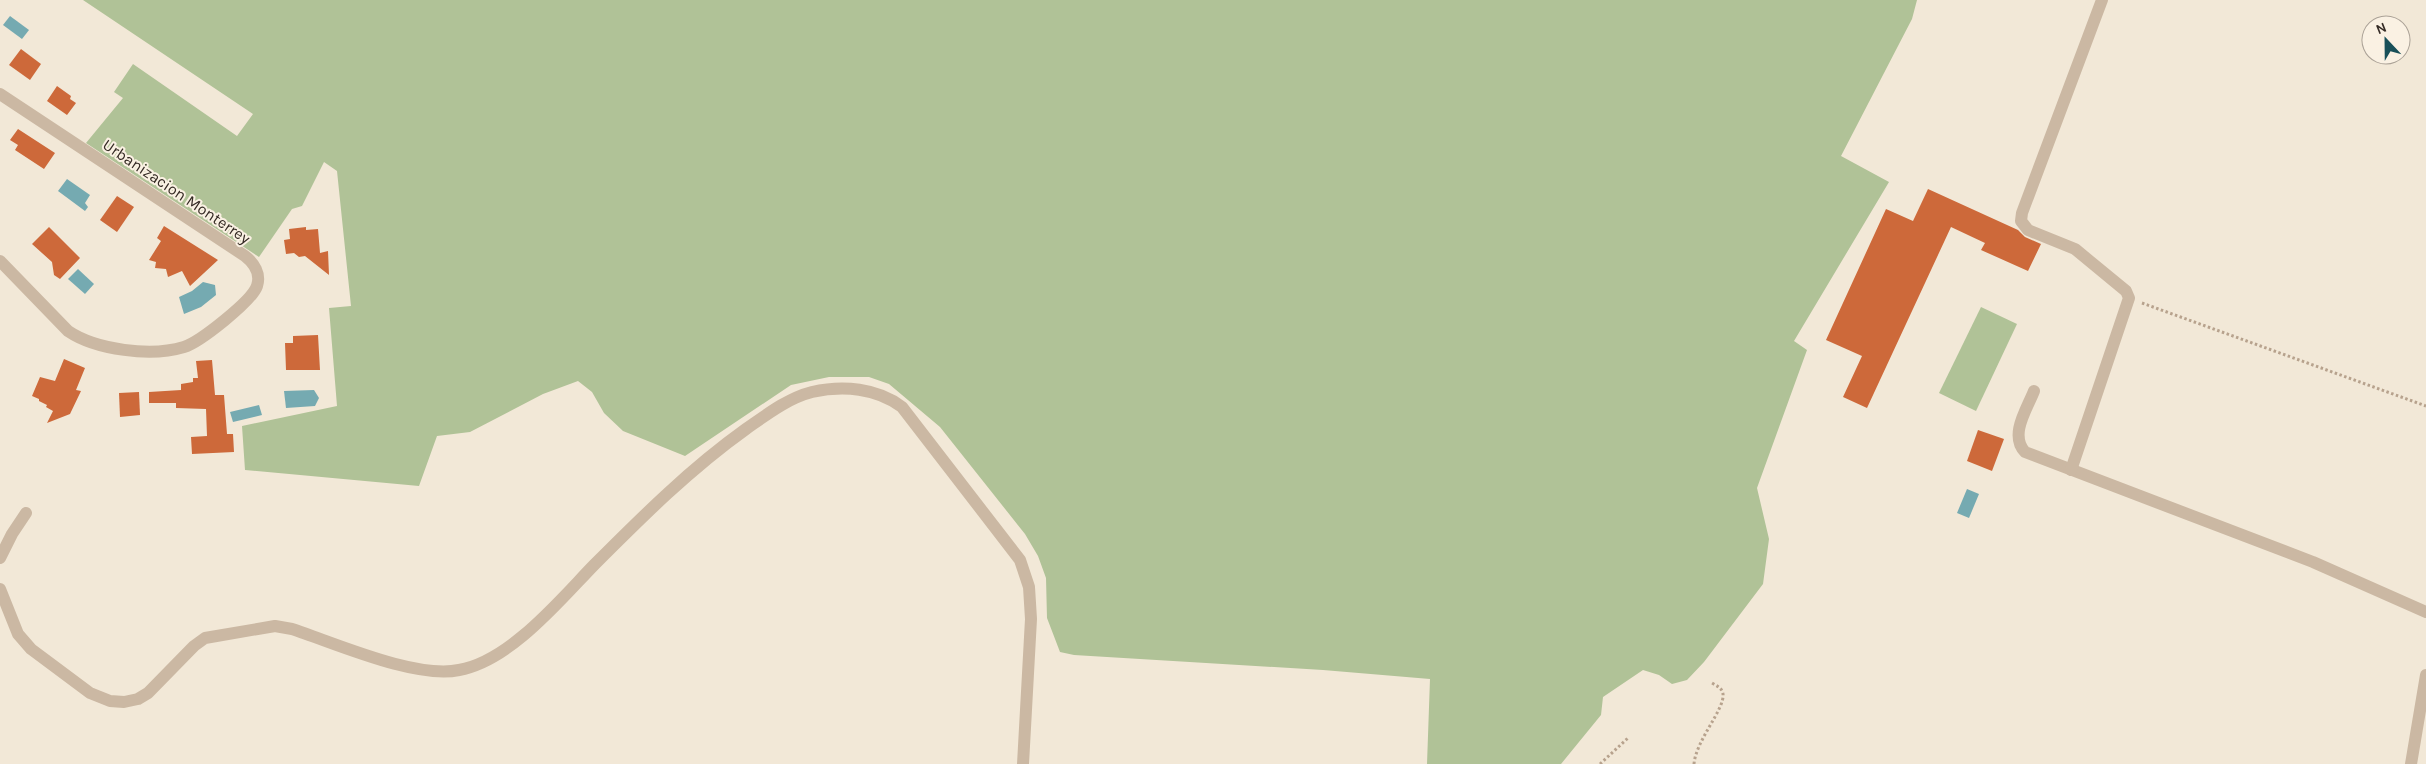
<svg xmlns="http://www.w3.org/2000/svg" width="2426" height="764" viewBox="0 0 2426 764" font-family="Karla,sans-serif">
  <rect width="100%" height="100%" fill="#f2e8d7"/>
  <!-- green -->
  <g fill="#b0c297">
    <path d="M83,0H1917L1912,19L1841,156L1889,182L1794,341L1807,350L1757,488L1769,539L1763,584L1704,662L1687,680L1672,684L1659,675L1643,670L1603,697L1601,715L1561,764H1427L1430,679L1323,670L1074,655L1060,652L1047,618L1046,578L1038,556L1025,534L940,427L889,384L869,377H829L791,385L685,456L623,431L604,413L592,392L578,381L543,394L470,432L437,436L419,486L245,470L242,426L337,406L329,308L351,306L337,171L324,162L302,206L292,209L259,257L86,143L123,98L114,92L133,64L237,136L253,114Z"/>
    <path d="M1981,307L2017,324L1976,411L1939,393Z"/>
  </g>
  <!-- water -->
  <g fill="#75aab1">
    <path d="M10,16L29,30L22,39L3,25Z"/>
    <path d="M67,179L90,195L85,203L88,207L85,211L58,191Z"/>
    <path d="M78,269L94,284L85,294L68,279Z"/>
    <path d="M203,282L215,285L216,295L201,307L184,314L179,297L192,291Z"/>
    <path d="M314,390L319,398L315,406L286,408L284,391Z"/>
    <path d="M259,405L262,415L233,422L230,412Z"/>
    <path d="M1967,489L1979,494L1969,518L1957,513Z"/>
  </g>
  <!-- building -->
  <g fill="#cd693a">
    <path d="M21,49L41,64L30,80L9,65Z"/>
    <path d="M57,86L71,96L70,99L76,103L67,115L47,101Z"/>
    <path d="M18,129L55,153L44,169L15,150L18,145L10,140Z"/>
    <path d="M1928,189L2018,230L2025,237L2041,244L2028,271L1981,250L1985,243L1951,227L1867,408L1843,397L1862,356L1826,340L1886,209L1913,221Z"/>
    <path d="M117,196L134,207L117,232L100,220Z"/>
    <path d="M164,226L218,260L190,286L182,271L168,277L166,269L155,268L156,262L149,260L161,241L157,238Z"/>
    <path d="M49,227L80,258L60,279L54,275L52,262L32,244Z"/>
    <path d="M306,227V230L318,229L320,253L328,251L329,275L305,256L299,257L294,253L286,254L284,240L290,239L289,229Z"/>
    <path d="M318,335L320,370H286L285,343H293V336Z"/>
    <path d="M64,359L85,368L76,390L81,391L70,414L47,423L53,411L46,407L47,405L39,401V399L32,396L40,377L55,381Z"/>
    <path d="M212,360L215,395H224L227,434H233L234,452L192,454L191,437L207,436L206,409L176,408V403H149V392L181,390V384L193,382V378H198L196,361Z"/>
    <path d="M139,392L140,415L120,417L119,393Z"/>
    <path d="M1978,430L2004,439L1992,471L1967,461Z"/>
  </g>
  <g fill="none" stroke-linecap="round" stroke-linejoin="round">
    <!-- path -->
    <g stroke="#b7a28d" stroke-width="3" stroke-dasharray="2.5 2.5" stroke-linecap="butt">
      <path d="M2142,303L2426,406"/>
      <path d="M1600,764L1628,738"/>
      <path d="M1694,764C1696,740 1725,709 1723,694C1722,688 1717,686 1712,683"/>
    </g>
    <!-- minor -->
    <g stroke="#cbb8a3" stroke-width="12">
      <path d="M0,94L245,256C254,263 261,274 257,286C252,301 200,342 184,347C151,357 96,350 68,331L0,261"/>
      <path d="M2034,391C2027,409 2009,435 2025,452L2313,562L2426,612"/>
      <path d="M2071,470L2129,298L2126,291L2075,249L2028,230L2021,221L2022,213L2102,0"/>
      <path d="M0,558L12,534L26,513"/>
      <path d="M0,589L18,634L31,649L90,693L110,701L124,702L138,699L148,693L194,646L205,638L275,626L292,629C335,643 415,679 459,670C510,661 560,600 594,565C643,516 690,469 746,429C766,415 788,398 812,392C843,385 877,388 902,407L1020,560L1029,587L1031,619L1023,764"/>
      <path d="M2411,764L2426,675"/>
    </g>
  </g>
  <g text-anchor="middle" stroke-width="4" stroke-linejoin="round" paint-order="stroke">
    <!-- street labels -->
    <g font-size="16" fill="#352b25" stroke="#faf1e3">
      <text transform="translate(177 191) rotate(34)" y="6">Urbanizacion Monterrey</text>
    </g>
  </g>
  <!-- north arrow -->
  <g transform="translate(2386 40) rotate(338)"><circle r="24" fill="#faf1e3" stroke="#aba297"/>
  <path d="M0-4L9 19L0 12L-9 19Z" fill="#195059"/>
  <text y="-8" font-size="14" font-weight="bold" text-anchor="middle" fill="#352b25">N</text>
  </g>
</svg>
